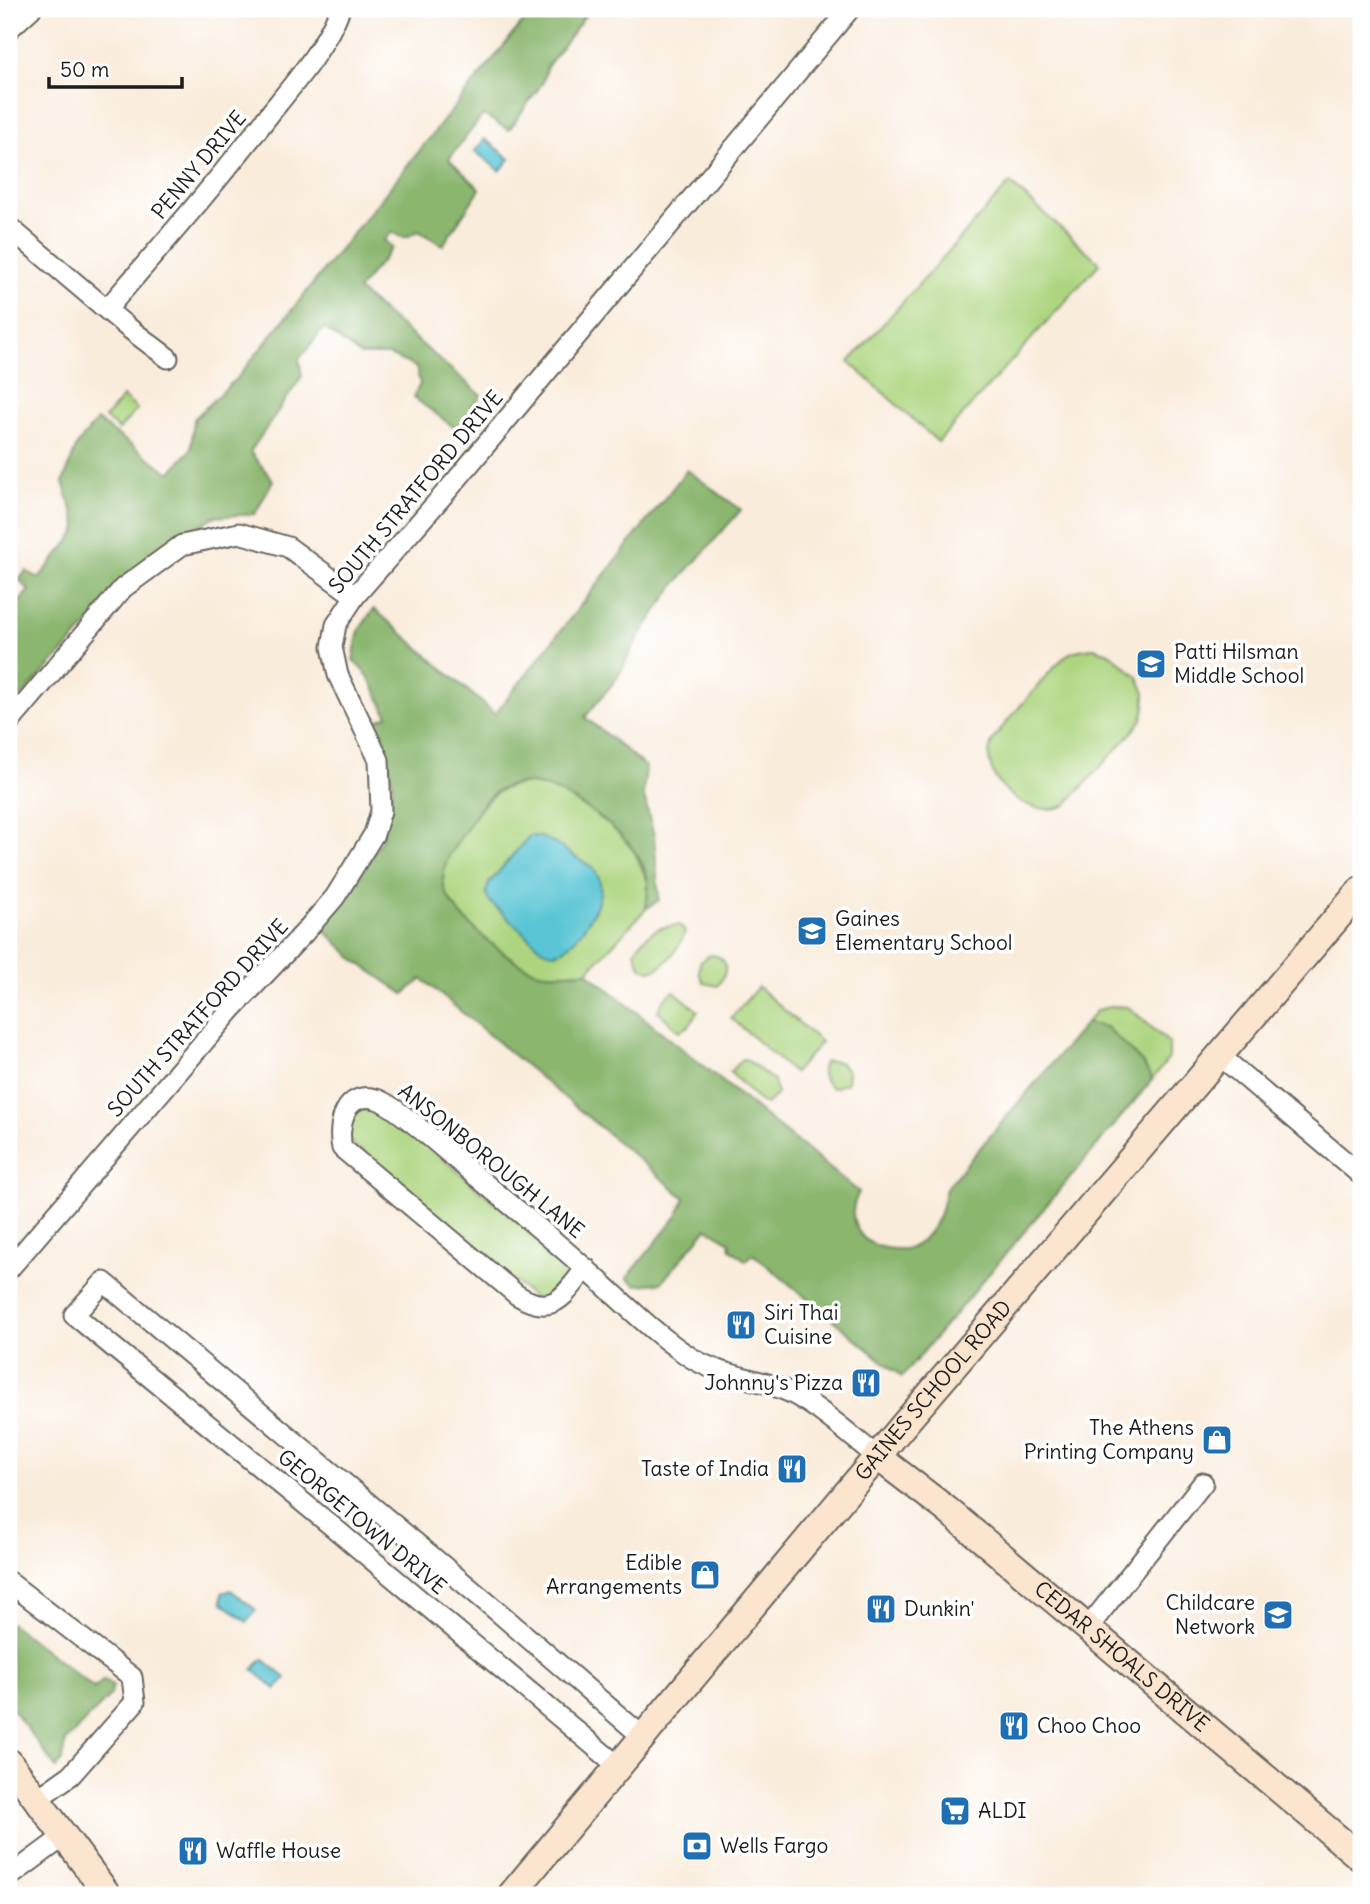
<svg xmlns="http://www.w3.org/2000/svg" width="1370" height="1904" viewBox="0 0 1370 1904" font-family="Delius,sans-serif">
  <rect width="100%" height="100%" fill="#fff"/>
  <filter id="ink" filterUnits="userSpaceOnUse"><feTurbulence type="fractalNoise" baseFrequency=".0143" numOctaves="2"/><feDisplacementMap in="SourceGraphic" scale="14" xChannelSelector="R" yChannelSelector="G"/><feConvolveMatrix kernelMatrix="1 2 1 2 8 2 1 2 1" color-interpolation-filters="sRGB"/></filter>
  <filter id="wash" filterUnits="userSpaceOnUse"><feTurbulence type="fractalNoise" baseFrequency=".00686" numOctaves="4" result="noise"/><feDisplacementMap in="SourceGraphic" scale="28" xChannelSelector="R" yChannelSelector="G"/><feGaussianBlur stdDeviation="1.57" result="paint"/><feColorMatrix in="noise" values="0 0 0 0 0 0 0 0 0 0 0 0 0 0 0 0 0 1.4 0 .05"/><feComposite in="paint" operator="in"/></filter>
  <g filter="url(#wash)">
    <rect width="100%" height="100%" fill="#f9ecdb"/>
    <!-- green -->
    <g fill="#add580" stroke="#64784e" stroke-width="2">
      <path d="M1010,183L1100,263L938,442L849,362Z"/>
      <path d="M123,397L137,409L119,430L105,418Z"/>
      <path d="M1093,648L1109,653L1138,677L1145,693V707L1142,719L1134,730L1066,805C1030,823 974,778 993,740C997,732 1061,658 1067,655C1074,650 1084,649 1093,648Z"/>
      <path d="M535,783L563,794L592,812L618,831L635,853L648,882L646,909L587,972C572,972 554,975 539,972C513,966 446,912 443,884C441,860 458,840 471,822C492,793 498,785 535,783Z"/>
      <path d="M680,925L685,932C678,954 643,996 635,950C648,932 657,926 680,925Z"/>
      <path d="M710,955C730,956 728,974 717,986L704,983L699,973L700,962Z"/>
      <path d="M758,987L821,1042L794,1073L731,1018Z"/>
      <path d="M674,991L698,1011L689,1026L679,1031L658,1011C664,997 663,1000 674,991Z"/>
      <path d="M1110,1006L1128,1007L1132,1010L1169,1043V1058L1152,1080L1143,1063L1086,1023L1096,1011Z"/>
      <path d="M742,1059L747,1060L774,1081L777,1094L766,1104L759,1101L730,1072Z"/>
      <path d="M830,1061L839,1062L848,1071L847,1083L832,1088C823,1080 819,1074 824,1062Z"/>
      <path d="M379,1105L570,1266V1276L553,1296L535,1299L347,1139L353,1109Z"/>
    </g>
    <!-- forest -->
    <g fill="#8ab66e" stroke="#536945" stroke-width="2">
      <path d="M533,9H590L547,67L543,82L509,130L483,115L449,159L480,189L443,245L418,231C407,238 403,240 392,232L384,240L392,248L358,290L481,395L458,430L413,397L420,384L416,367L389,355H360L324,328L299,359L302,376L250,452L273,480L255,514L213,517L149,559L9,710V615L29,590L21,582L20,579L26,571L39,578L75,534L77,525L63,482L77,445L97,420L170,473L191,449L194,419L238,377Z"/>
      <path d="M687,470L741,510L673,587L637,640L618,677L585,717L646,767L643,793L654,836L659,900L646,909C647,901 649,890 648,882C644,856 622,835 602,819C571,796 523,765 488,798C479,807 472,822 464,833C453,848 440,866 444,886C448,913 513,966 540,972C554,975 572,972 587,972L859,1192C843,1222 862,1248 894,1249C899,1249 906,1250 910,1248C921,1243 931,1231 937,1220C942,1211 943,1199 946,1188L1086,1023L1106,1027L1143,1063L1152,1080L902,1377L753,1254L746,1261L731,1249L730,1242L707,1228L661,1283L636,1285L627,1278L677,1216L685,1198L422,979L404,994L356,961L317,923L359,877L382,839L393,785L387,760L370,723L388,716L369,677L353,660L359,630L374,609L495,714Z"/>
      <path d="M9,1622L94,1688L104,1680L113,1686L109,1697L66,1741L62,1760L56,1768L9,1704Z"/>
    </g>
    <!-- water -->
    <g fill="#59c4d4" stroke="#3a7078" stroke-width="2">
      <path d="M485,139L510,159L500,171L475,151Z"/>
      <path d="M529,836C545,835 555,844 568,852C577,859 593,865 598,876C609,898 580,938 563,950C556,955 549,953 542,949L489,901L486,893L489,883Z"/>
      <path d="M231,1590L256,1610L247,1622L222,1602V1593Z"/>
      <path d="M263,1659L286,1678L276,1689L253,1670Z"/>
    </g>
  </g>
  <g filter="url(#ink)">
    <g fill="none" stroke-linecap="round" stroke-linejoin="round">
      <!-- street casing -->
      <g stroke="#69655f" stroke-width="23">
        <g id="street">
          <path d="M9,29L31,9"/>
          <path d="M9,227L126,326L168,358"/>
          <path d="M107,309C163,244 220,179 272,111C297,80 326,46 340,9"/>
          <path d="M9,723L123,588L182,545L239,533L288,547L355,596"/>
          <path d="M1219,1055L1361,1175"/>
          <path d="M586,1268C564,1295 554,1318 517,1295L342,1148C337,1125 345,1090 376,1099C395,1104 447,1152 465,1167C506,1201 547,1234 587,1270C619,1298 649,1329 684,1353C721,1380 766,1376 802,1399C828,1414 854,1439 878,1457"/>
          <path d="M9,1269L232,1009L304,933L335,897L374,834L381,811L379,760L338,675L332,647L336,625L355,596L453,484L850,9"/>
          <path d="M9,1582L132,1677L135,1702L71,1775L37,1799"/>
          <path d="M1087,1629L1203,1483"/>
          <path d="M618,1766L333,1527L74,1315L104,1282L497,1611L643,1737"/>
          <path d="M9,1877L63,1837"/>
        </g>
      </g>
      <!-- secondary casing -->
      <g stroke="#69655f" stroke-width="30">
        <g id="secondary">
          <path id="s1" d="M878,1457L946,1509L1361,1858"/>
          <path d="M9,1762L108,1895"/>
          <path id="s2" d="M511,1895L906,1422L1361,890"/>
        </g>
      </g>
      <!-- street -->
      <use href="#street" stroke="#fff" stroke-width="19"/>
      <!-- secondary -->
      <use href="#secondary" stroke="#fbe5cf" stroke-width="26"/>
    </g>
  </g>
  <!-- icons -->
  <defs>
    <g id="school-square" transform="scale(1.575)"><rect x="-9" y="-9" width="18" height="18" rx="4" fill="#1f6fb2" stroke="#fff"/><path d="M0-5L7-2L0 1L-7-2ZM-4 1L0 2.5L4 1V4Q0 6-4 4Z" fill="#fff"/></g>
    <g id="restaurant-square" transform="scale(1.575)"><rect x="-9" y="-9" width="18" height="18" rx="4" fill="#1f6fb2" stroke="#fff"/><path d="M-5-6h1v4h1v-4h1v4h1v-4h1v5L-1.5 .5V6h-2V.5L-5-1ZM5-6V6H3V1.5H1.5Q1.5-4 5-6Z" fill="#fff"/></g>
    <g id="shop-square" transform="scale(1.575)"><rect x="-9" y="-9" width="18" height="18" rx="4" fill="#1f6fb2" stroke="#fff"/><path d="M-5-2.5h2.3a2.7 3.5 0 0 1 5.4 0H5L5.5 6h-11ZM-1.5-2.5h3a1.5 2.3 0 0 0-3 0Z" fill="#fff"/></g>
    <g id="supermarket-square" transform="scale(1.575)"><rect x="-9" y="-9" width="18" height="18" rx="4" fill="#1f6fb2" stroke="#fff"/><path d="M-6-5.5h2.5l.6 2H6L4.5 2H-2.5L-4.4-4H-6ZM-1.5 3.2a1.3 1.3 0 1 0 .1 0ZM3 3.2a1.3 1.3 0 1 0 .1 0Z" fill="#fff"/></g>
    <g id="bank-square" transform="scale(1.575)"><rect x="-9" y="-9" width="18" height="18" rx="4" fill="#1f6fb2" stroke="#fff"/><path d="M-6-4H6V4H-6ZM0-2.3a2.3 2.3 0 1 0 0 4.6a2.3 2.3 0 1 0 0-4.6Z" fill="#fff"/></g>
  </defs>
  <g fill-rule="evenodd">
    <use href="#school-square" x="1151" y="664"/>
    <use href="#school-square" x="812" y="931"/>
    <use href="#restaurant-square" x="741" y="1325"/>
    <use href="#restaurant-square" x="866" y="1383"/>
    <use href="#shop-square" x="1217" y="1440"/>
    <use href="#restaurant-square" x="792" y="1469"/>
    <use href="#shop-square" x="705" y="1575"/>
    <use href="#restaurant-square" x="881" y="1609"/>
    <use href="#school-square" x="1278" y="1615"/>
    <use href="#restaurant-square" x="1014" y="1726"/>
    <use href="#supermarket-square" x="955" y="1811"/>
    <use href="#bank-square" x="697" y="1846"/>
    <use href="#restaurant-square" x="193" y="1851"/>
  </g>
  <g text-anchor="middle" stroke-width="7" stroke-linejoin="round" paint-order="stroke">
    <!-- street labels -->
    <g font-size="21" fill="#1c1c1c" stroke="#fff">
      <text transform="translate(199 165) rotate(-50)" y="7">PENNY DRIVE</text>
      <text transform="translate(416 492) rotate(-50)" y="7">SOUTH STRATFORD DRIVE</text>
      <text transform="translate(198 1018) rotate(-48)" y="7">SOUTH STRATFORD DRIVE</text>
      <text transform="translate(491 1161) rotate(39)" y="7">ANSONBOROUGH LANE</text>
      <text dy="7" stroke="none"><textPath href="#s2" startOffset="658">GAINES SCHOOL ROAD</textPath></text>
      <text transform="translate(362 1522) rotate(40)" y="7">GEORGETOWN DRIVE</text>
      <text dy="7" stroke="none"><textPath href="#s1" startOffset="315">CEDAR SHOALS DRIVE</textPath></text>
    </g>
    <!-- poi labels -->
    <g font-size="21" fill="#1c1c1c" stroke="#fff" text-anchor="start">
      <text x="1174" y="659">Patti Hilsman<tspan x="1174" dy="24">Middle School</tspan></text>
      <text x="835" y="926">Gaines<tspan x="835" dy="24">Elementary School</tspan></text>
      <text x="764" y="1320">Siri Thai<tspan x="764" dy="24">Cuisine</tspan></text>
      <text x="843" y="1390" text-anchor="end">Johnny's Pizza</text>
      <text x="1194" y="1435" text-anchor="end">The Athens<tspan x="1194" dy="24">Printing Company</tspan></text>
      <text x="769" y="1476" text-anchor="end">Taste of India</text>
      <text x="682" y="1570" text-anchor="end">Edible<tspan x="682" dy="24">Arrangements</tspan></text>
      <text x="1255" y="1610" text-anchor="end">Childcare<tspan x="1255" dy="24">Network</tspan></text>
      <text x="904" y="1616">Dunkin'</text>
      <text x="1037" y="1733">Choo Choo</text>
      <text x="978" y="1818">ALDI</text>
      <text x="720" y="1853">Wells Fargo</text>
      <text x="216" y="1858">Waffle House</text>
    </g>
  </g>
  <!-- margin -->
  <rect width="1370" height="1904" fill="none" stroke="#fff" stroke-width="35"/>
  <!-- scale -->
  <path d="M49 77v10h133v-10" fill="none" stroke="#1c1c1c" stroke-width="3.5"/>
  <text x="60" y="77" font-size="21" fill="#1c1c1c" stroke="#ffffff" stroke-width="5" paint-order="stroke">50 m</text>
</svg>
